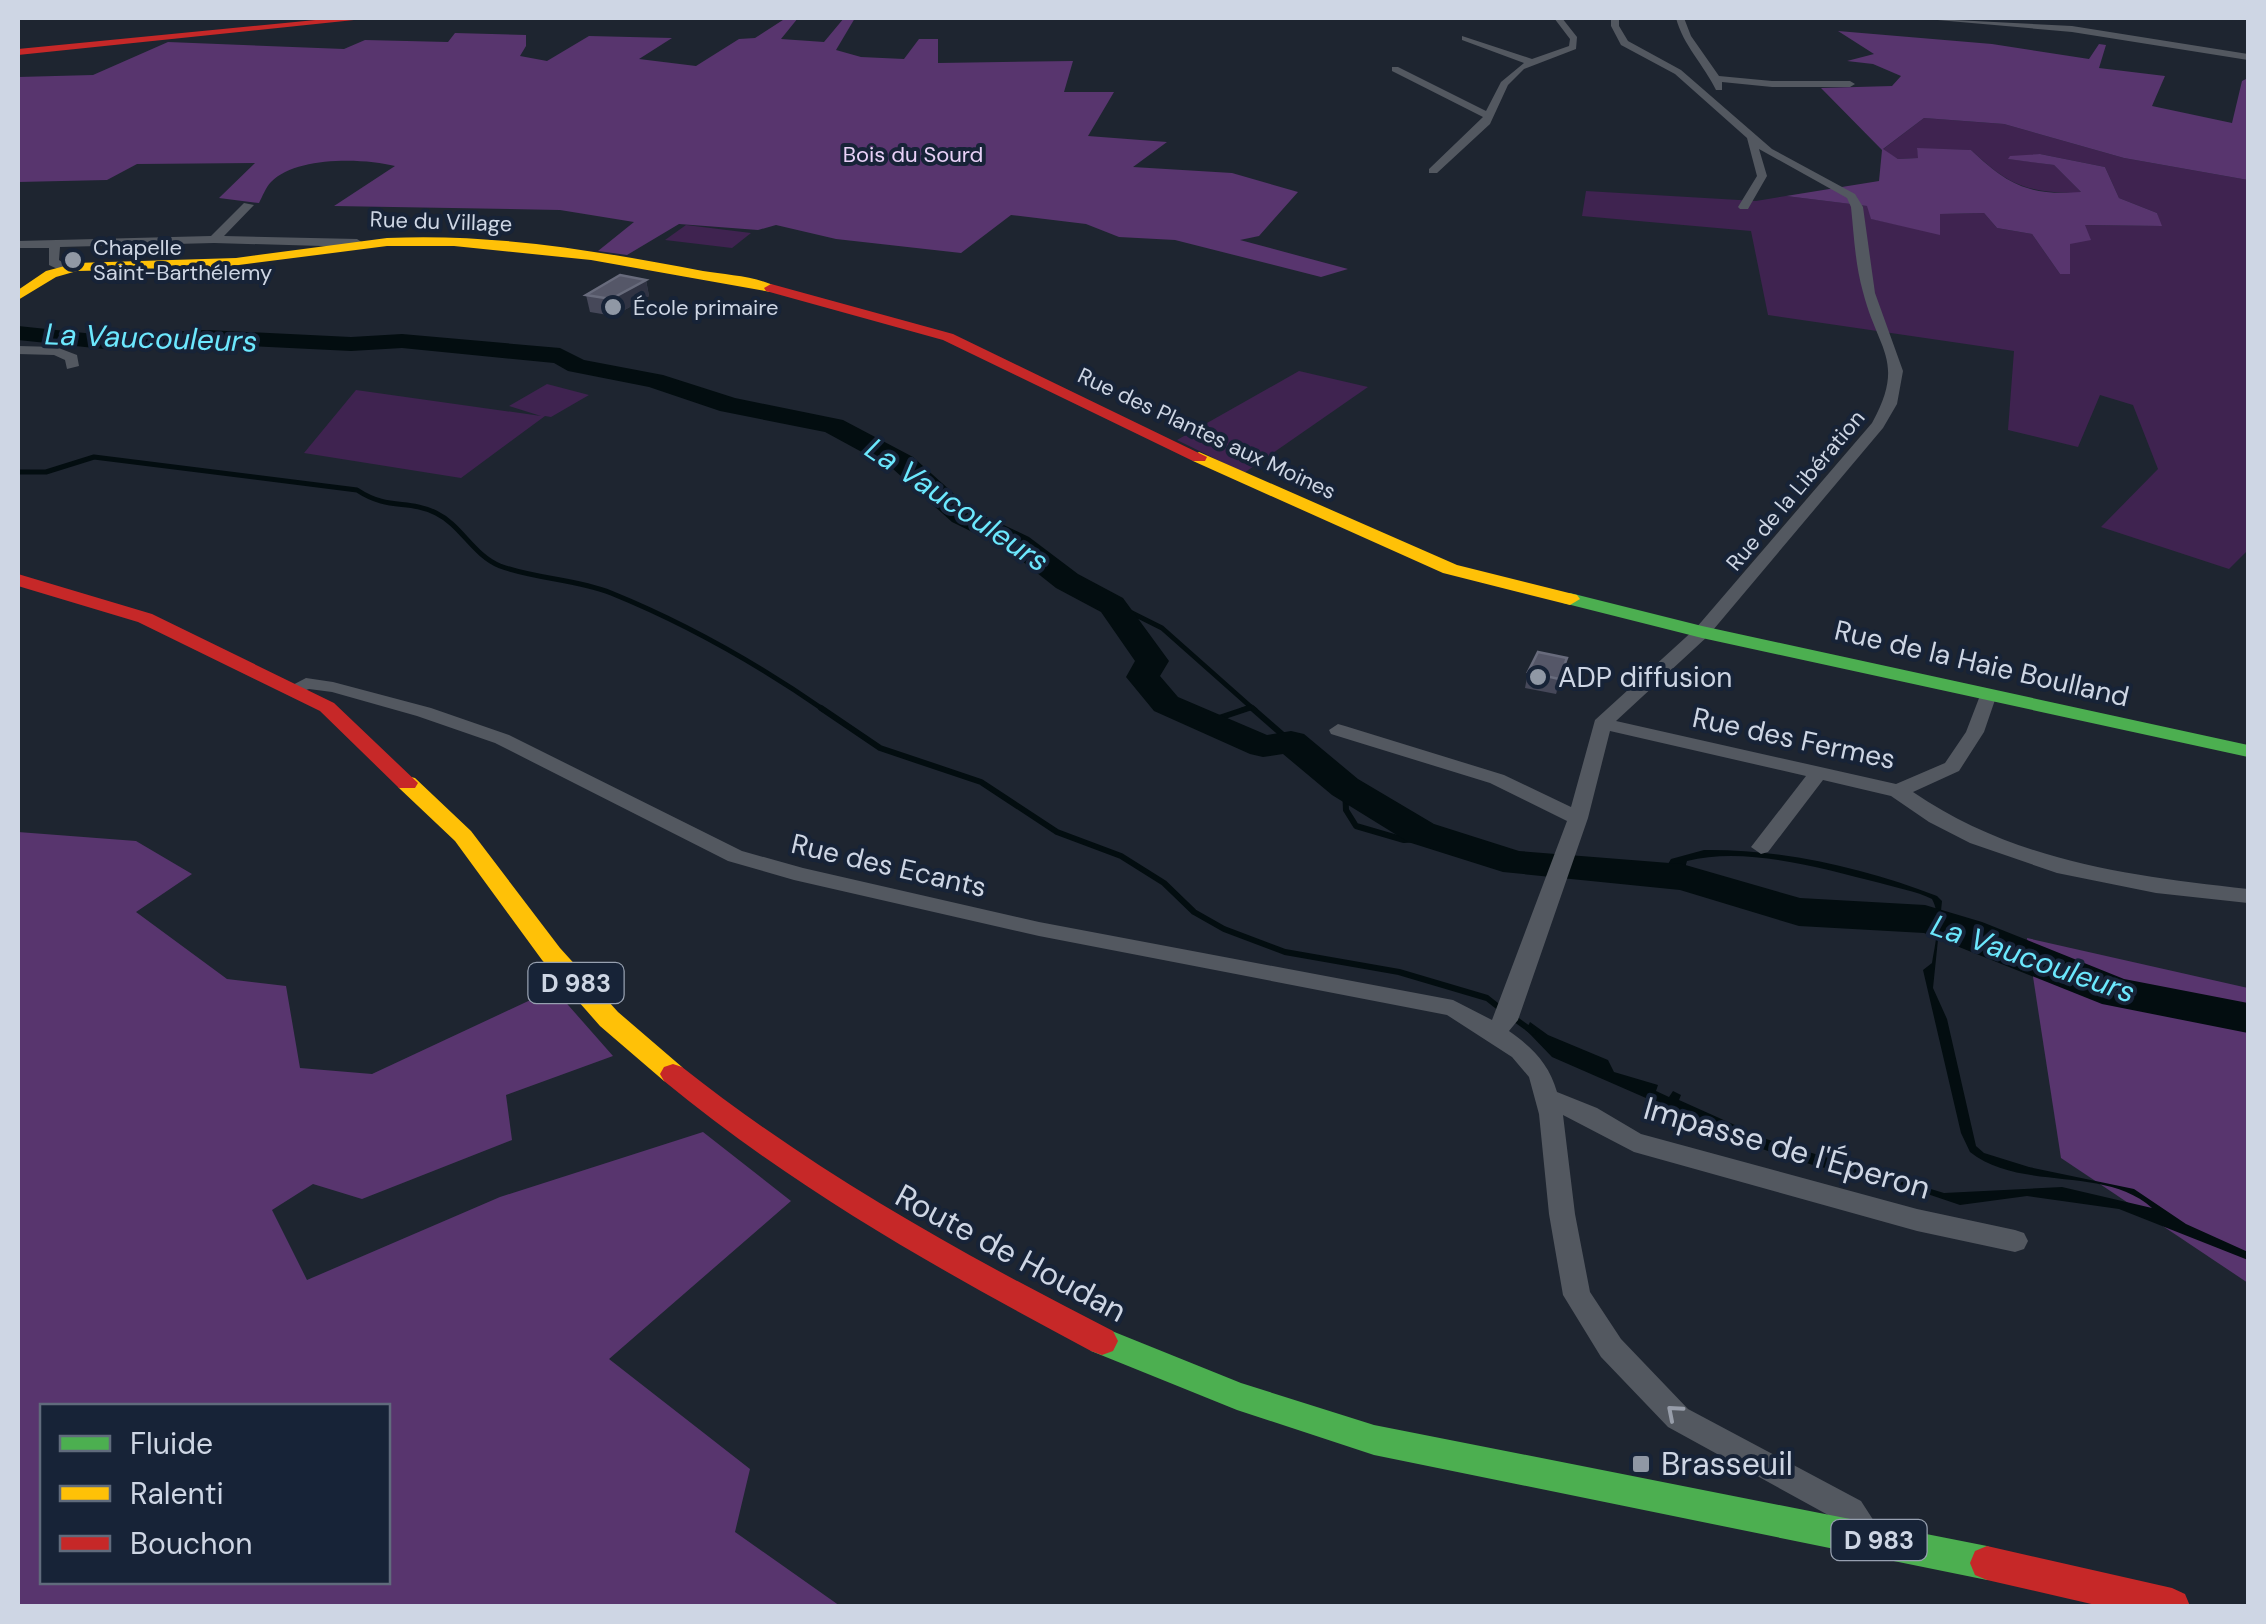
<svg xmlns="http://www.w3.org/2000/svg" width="2266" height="1624" viewBox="0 0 2266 1624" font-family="'DM Sans',sans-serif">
  <rect width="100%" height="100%" fill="#1e2530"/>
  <!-- green -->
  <g fill="#3f2350">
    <path d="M1924,118L2004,124L2124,158L2248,180V550L2229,569L2101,527L2158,469L2133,405L2100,395L2078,447L2008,430L2014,351L1768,315L1751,231L1582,216L1586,191L1756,201L1786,196L1868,206L1872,219L1940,234L1939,214L1984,213L1997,228L2032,234L2060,274H2069L2070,243L2084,225L2161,226L2157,213L2119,198L2105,167L2040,154L2009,159L2054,165L2082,193C2027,192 2012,188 1971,150L1917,149L1919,158L1898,159L1882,150Z"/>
    <path d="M686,225L751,233L732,248L665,240Z"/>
    <path d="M1299,371L1368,387L1244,473L1177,440Z"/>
    <path d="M547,384L589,395L551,417L545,416L461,478L304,453L356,390L541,416L509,406Z"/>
  </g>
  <!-- forest -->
  <g fill="#58356e" fill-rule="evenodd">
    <path d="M786,18H798L781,39L824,42L844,18H855L836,50L861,57L904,59L919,39H938V63L1073,61L1064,92H1114L1088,136L1167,142L1133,167L1232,173L1298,192L1259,236L1240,240L1348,269L1321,277L1175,240L1119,237L1086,224L1011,215L961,253L836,239L776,225L758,230L679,224L627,255L598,251L634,222L560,210L334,206L395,166C364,158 296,156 271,182C266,187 262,197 259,203L219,198L255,163L137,164L107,180L18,182V77L93,75L168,42L344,49L365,40L448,42L455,33L526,35V46L520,56L547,61L589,36L672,38L639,59L696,66L739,39L755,38Z"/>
    <path d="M1838,31L1992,44L2089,59L2099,44L2106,45L2099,68L2165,76L2152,106L2232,123L2242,81L2248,78V180L2124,158L2004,124L1924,118L1883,149L1898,159L1918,158L1917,148L1971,150C2008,185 2029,196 2081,192L2054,165L2008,159L2010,156L2040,154L2105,167L2119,198L2157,213L2162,226L2085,225L2091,240L2070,244V274H2060L2032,234L1997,228L1984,213L1940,214V235L1871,219L1867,206L1786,196L1879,181L1882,150L1821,88L1892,86L1901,76L1873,64L1847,61L1874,54Z"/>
    <path d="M18,832L136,841L192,874L136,912L227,979L286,986L300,1068L372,1074L554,989L613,1056L506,1095L512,1140L362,1199L313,1184L272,1210L307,1280L500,1197L703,1132L791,1201L609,1359L750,1469L735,1532L840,1606H18ZM388,1406V1582H42V1406Z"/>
    <path d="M2027,938L2248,988V1283L2061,1158Z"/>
  </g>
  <!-- water -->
  <path fill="#030d10" d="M1704,850C1782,849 1864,868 1937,896L1942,901L1933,988L1947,1019L1976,1146L1984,1153L2029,1167L2134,1189L2186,1224L2248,1252V1260L2119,1209L2027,1196L1960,1205L1892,1182L1816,1166L1765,1150L1552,1057L1526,1030L1530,1022L1548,1035L1608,1060L1614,1072L1658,1085L1656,1091L1669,1097L1673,1091L1681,1095L1679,1100L1766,1139L1944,1193L2062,1187L2152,1208C2105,1165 2020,1192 1970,1152L1961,1133L1923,970L1932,963C1935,944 1942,917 1932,899C1916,891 1897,888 1880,883C1821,868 1746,846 1687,861L1685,868L1690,872L1665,869L1671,859Z"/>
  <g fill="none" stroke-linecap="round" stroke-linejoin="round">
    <!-- stream-far1 -->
    <g stroke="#030d10" stroke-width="5">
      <path d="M18,472H46L94,457L357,490C389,511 407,499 436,513C461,525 473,555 500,566C535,579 576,579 611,593C685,623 759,665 824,710"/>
      <path d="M1096,595L1162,628L1251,707"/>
      <path d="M1242,710L1251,707L1255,710"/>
    </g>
    <!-- stream -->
    <g stroke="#030d10" stroke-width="6">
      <path d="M821,708L880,748L981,782L1057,832L1121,856L1164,883L1194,912L1224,929L1285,952L1399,972L1487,998L1501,1009"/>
      <path d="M1252,708L1291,742"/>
      <path d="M1207,722L1249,708"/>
      <path d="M1345,787L1346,810L1356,826L1404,840L1438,838"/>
      <path d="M1511,1016L1533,1032"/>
    </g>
    <!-- river -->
    <path fill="#030d10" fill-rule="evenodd" d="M18,326L104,335L207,330L351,337L402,334L560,348L584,360L663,375L735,398L843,420L913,457L972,510L1029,537L1078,574L1123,598L1169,661L1160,676L1178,697L1267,735L1291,731L1304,734L1358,779L1434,824L1519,851L1682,864L1800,898L1925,905L1982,922L2124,979L2248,1003V1033L2102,1004L1924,933L1799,926L1680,890L1503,872L1408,842L1332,795L1283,754L1263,757L1250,754L1154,711L1126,677L1135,661L1101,612L1056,588L1007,549L952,522L893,469L825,432L720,411L649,387L568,371L554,363L402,348L351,351L207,344L104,349L18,340Z"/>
    <!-- street -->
    <g fill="#535860" fill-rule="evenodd">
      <path d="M1554,18H1562L1577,37L1576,49L1524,69L1508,85L1490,124L1437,173H1429V169L1483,117L1392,71V67H1398L1486,111L1501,82L1524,63L1462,40V36L1532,59L1569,46L1570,39Z"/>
      <path d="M1611,18H1619V26L1628,41L1681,70L1772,149L1855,194L1863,207L1875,293L1903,371L1897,404L1883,428L1708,636L1616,721L1896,784L1945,763L1966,732L1981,693H1993L1996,697L1984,732L1959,771L1913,792C2014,861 2129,876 2248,889V903L2156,893L2057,873L1970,843L1929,822L1891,796L1823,780L1768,852L1761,854L1751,847L1806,776L1610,731L1588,818L1518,1020L1509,1031C1533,1048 1549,1064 1557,1092L1597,1108L1641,1134L1917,1209L2015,1230L2024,1233L2028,1241L2024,1249L2015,1252L1917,1231L1634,1152L1563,1115L1575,1214L1590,1292L1621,1339L1688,1409L1861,1501L1881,1532L1877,1542L1866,1547L1855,1542L1839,1521L1668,1427L1601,1357L1563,1295L1549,1214L1539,1114L1529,1077L1512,1057L1447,1015L1039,936L794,880L728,861L495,743L417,716L332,692L309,689L294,694L285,689L306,678L333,682L431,708L509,735L742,851L803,868L1039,922L1453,1000L1492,1020L1567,821L1490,783L1331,734L1329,730L1338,724L1345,726L1504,775L1571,807L1595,720L1696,628L1872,423C1906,361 1878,351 1863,292C1855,264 1854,235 1851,207L1847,198L1759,149L1767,176L1748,209H1740L1738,207L1757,176L1747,138L1675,74L1621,45L1611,26Z"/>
      <path d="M1676,18H1684L1691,36L1719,76L1772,81H1850L1855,84L1850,87H1772L1722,82V90H1716C1704,65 1683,45 1676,18Z"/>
      <path d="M1915,18L2072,26L2248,54V60L2072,32Z"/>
      <path d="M244,203L254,205L224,236L357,239L363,243L357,247L214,243L60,247L59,260L72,269L66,273L49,265V248H18V241L211,236Z"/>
      <path d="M18,346L56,347L77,355L79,366L67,369L65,360L54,355L18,354Z"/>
    </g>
    <!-- fast -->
    <g fill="#4caf50" fill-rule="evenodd">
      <path d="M1570,593L1702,626L2248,745V757L1702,638L1563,603V595Z"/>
      <path d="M1102,1327L1241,1383L1374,1425L1987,1546L1999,1551L2004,1563L1999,1575L1987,1580L1374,1455L1237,1410L1091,1351L1086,1341L1091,1331Z"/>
    </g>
    <!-- slow -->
    <g fill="#ffc107" fill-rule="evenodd">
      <path d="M387,238C493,233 599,251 703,271C726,275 759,276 778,288L771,292L591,260L454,246H387L216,268L77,271L56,277L18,300V290L46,271L76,263L236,258Z"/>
      <path d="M1199,452L1457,565L1577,595L1580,599L1570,605L1443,573L1193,461L1191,457Z"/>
      <path d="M407,776L415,778L471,831L560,948L618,1012L682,1067L686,1074L682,1081L673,1084L664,1081L600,1026L542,960L455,841L399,788L396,783L399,778Z"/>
    </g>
    <!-- jam -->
    <g fill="#c62828" fill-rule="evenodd">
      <path d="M336,18H373L18,55V49Z"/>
      <path d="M771,284L953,334L1207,457L1205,461H1193L943,340L766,291L764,288Z"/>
      <path d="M18,574L152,614L334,703L418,783L415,788H399L320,711L138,622L18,586Z"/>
      <path d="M673,1064L682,1067C816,1173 962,1254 1113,1331L1118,1341L1113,1351L1102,1355L1091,1351C941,1271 795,1189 664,1081L660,1074L664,1067Z"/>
      <path d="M1987,1546L2172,1588L2185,1594L2190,1606H2100L1987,1580L1975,1575L1970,1563L1975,1551Z"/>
    </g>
  </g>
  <!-- wall -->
  <g fill="#464859">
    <path d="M646,280L649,296L614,316L590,312L586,295Z"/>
    <path d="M1528,672L1564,674L1556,694L1525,688Z"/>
  </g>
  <!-- shaded-wall -->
  <g fill="#303343">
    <path d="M646,280L649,296L614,316L611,299Z"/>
    <path d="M1567,658L1564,674L1556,694L1559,679Z"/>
  </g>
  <!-- building -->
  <g fill="#555768" stroke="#686b7c" stroke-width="2.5">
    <path d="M620,275L646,280L611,299L586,295Z"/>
    <path d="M1538,652L1567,658L1559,679L1528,672Z"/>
  </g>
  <!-- one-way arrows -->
  <defs><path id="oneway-chevron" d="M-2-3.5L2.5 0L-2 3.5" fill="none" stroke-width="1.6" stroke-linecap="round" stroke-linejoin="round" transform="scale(2.5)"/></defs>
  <use stroke="#979da9" href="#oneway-chevron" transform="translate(1674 1412) rotate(-139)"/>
  <!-- markers -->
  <g fill="#9098a5" stroke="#172337" stroke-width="4">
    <circle cx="73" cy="260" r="10"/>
    <circle cx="613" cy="307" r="10"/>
    <circle cx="1538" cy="677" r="10"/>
    <rect x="1631" y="1454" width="20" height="20" rx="5"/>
  </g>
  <g text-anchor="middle" stroke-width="8" stroke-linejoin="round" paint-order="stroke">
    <!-- far-park labels -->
    <g font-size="22" fill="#e8d1f7" stroke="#172337">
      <text x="913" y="162">Bois du Sourd</text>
    </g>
    <!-- far-street labels -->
    <g font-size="22" fill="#ced6e4" stroke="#172337">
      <text transform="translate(441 221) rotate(2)" y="8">Rue du Village</text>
      <text transform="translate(1207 433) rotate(25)" y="8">Rue des Plantes aux Moines</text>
      <text transform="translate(1795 490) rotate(-50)" y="8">Rue de la Libération</text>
    </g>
    <!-- far-poi labels -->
    <g font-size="22" fill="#ced6e4" stroke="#172337" text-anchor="start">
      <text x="93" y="255">Chapelle<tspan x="93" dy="25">Saint-Barthélemy</tspan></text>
      <text x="633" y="315">École primaire</text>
    </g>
    <!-- shield labels -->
    <g fill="#172337" stroke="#97a0b0" stroke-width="2.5">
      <rect x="528.5" y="963" width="95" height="40" rx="8"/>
      <rect x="1831.5" y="1520" width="95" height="40" rx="8"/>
    </g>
    <g font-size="25" font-weight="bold" fill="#ced6e4">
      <text x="576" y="992">D 983</text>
      <text x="1879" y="1549">D 983</text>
    </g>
    <!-- street labels -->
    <g font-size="28" fill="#ced6e4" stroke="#172337">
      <text transform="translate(1982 663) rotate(13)" y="10">Rue de la Haie Boulland</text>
      <text transform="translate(1794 738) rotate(12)" y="10">Rue des Fermes</text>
      <text transform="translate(889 865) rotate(13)" y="10">Rue des Ecants</text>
    </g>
    <!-- poi labels -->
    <g font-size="28" fill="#ced6e4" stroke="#172337" text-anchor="start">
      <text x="1558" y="687">ADP diffusion</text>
    </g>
    <!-- water labels -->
    <g font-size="30" font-style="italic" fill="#6ce8fe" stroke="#172337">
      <text transform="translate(151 338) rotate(2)" y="10">La Vaucouleurs</text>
      <text transform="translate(957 505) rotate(34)" y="10">La Vaucouleurs</text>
      <text transform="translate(2033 959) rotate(19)" y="10">La Vaucouleurs</text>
    </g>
    <!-- near-street labels -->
    <g font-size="32" fill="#ced6e4" stroke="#172337">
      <text transform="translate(1787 1148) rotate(16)" y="11">Impasse de l'Éperon</text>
      <text transform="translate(1011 1253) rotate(28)" y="11">Route de Houdan</text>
    </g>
    <!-- near-poi labels -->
    <g font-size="32" fill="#ced6e4" stroke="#172337" text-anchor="start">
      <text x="1661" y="1475">Brasseuil</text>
    </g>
  </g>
  <!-- border -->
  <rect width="2266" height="1624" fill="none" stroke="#ced6e4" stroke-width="40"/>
  <!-- legend -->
  <rect x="40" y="1404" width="350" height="180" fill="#172337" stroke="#606b7c" stroke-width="2.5"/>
  <rect x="60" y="1436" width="50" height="15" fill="#4caf50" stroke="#606b7c" stroke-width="2.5"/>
  <text x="130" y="1454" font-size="30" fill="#ced6e4">Fluide</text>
  <rect x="60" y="1486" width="50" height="15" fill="#ffc107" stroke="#606b7c" stroke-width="2.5"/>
  <text x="130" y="1504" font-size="30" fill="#ced6e4">Ralenti</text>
  <rect x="60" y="1536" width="50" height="15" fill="#c62828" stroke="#606b7c" stroke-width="2.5"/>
  <text x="130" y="1554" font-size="30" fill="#ced6e4">Bouchon</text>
</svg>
